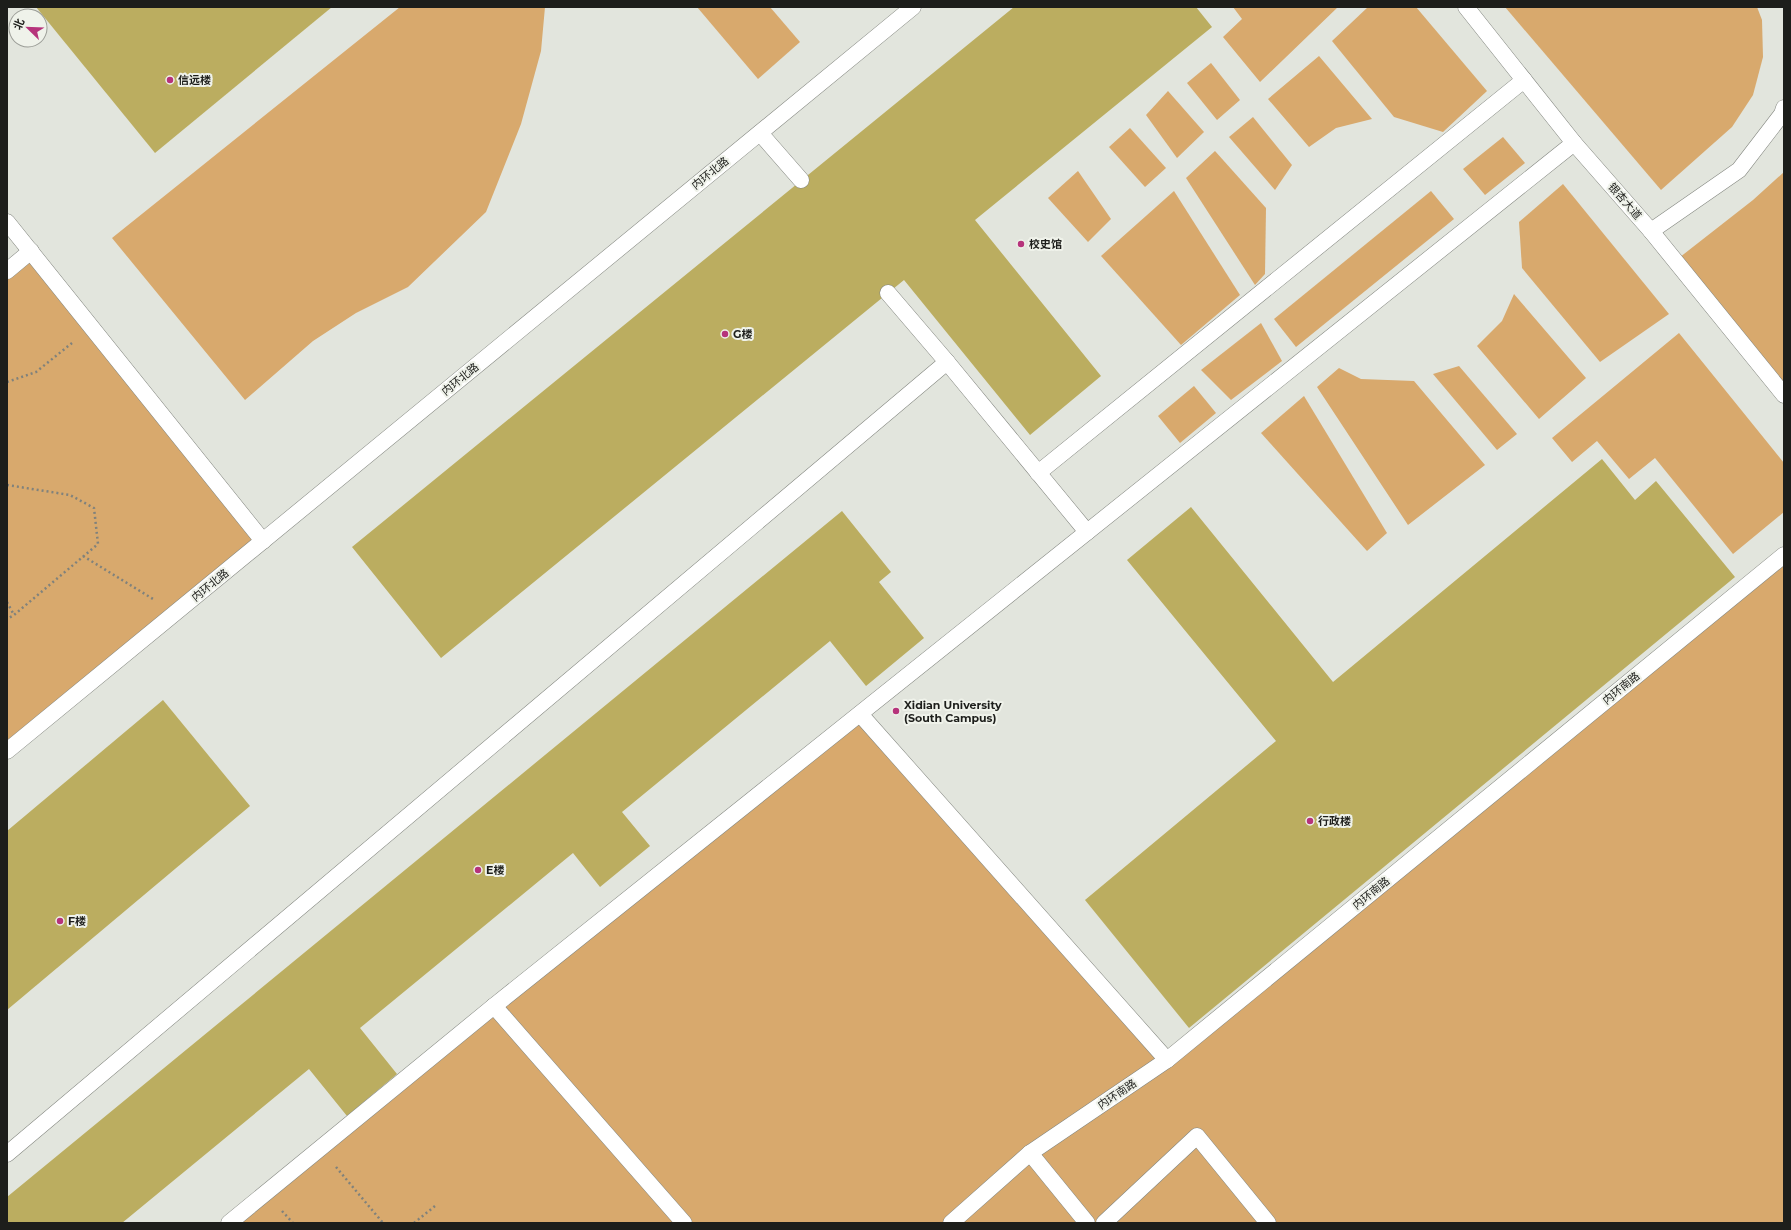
<svg xmlns="http://www.w3.org/2000/svg" width="1791" height="1230" font-family="Montserrat,'Noto Sans SC',sans-serif">
	<style>
		.green { fill: #d8a96d }
		.building { fill: #bbad60 }
		.lines { fill: none; stroke-linecap: round; stroke-linejoin: round }
		.service-casing { stroke: #848780; stroke-width: 17 }
		.path { stroke: #80827c; stroke-width: 2.5; stroke-dasharray: 2 3; stroke-linecap: butt }
		.service { stroke: #fff; stroke-width: 16 }
		.poi-dot { fill: #b6337b; stroke: #eff2ea; stroke-width: 1.5 }
		.labels { text-anchor: middle; dominant-baseline: central; stroke-width: 4; stroke-linejoin: round; paint-order: stroke }
		.poi-label { font-size: 11px; font-weight: bold; fill: #1d1e1b; stroke: #eff2ea; text-anchor: start }
		.street-label { font-size: 11px; fill: #1d1e1b; stroke: #eff2ea }
	</style>
	<rect width="100%" height="100%" fill="#e2e5dd"/>
	<!-- green -->
	<g class="green">
		<polygon points="400,7 545,7 541,51 521,124 486,212 408,287 356,313 313,341 245,400 112,238"/>
		<polygon points="697,7 770,7 800,42 758,79"/>
		<polygon points="1233,7 1338,7 1260,82 1223,37 1242,19"/>
		<polygon points="1368,7 1416,7 1487,91 1443,132 1394,117 1332,41"/>
		<polygon points="1505,7 1757,7 1762,20 1763,57 1753,95 1732,127 1661,190"/>
		<polygon points="1319,56 1372,119 1336,128 1309,147 1268,99"/>
		<polygon points="1211,63 1240,100 1217,120 1187,83"/>
		<polygon points="1168,91 1204,132 1177,158 1146,115"/>
		<polygon points="1253,117 1292,165 1275,190 1229,137"/>
		<polygon points="1130,128 1166,168 1145,187 1109,147"/>
		<polygon points="1503,137 1525,163 1485,195 1463,169"/>
		<polygon points="1215,151 1266,208 1265,274 1255,285 1186,178"/>
		<polygon points="1078,171 1111,219 1088,242 1048,198"/>
		<polygon points="1784,172 1784,395 1675,261 1753,200"/>
		<polygon points="1563,184 1669,314 1600,362 1522,268 1519,222"/>
		<polygon points="1174,191 1240,295 1181,345 1101,256"/>
		<polygon points="1431,191 1454,219 1296,347 1274,319"/>
		<polygon points="31,251 263,541 7,751 7,271"/>
		<polygon points="1514,294 1586,378 1539,419 1477,346 1502,321"/>
		<polygon points="1261,323 1282,361 1231,400 1201,370"/>
		<polygon points="1679,333 1784,463 1784,512 1733,554 1655,458 1629,479 1597,441 1572,462 1552,438"/>
		<polygon points="1459,366 1517,434 1497,450 1433,374"/>
		<polygon points="1339,368 1361,379 1414,381 1485,465 1408,525 1317,387"/>
		<polygon points="1194,386 1216,413 1180,443 1158,416"/>
		<polygon points="1304,396 1387,533 1367,551 1261,433"/>
		<polygon points="1784,554 1784,1223 229,1223 860,714 1163,1056"/>
	</g>
	<!-- building -->
	<g class="building">
		<polygon points="36,7 332,7 155,153"/>
		<polygon points="1014,7 1196,7 1212,27 975,220 1101,376 1030,435 904,280 441,658 352,547"/>
		<polygon points="1602,459 1635,500 1656,481 1735,577 1189,1028 1085,900 1276,741 1127,560 1191,507 1333,682"/>
		<polygon points="842,511 891,572 879,582 924,638 866,686 830,641 622,812 650,846 600,887 573,853 360,1028 397,1074 347,1116 309,1069 122,1223 7,1223 7,1197"/>
		<polygon points="163,700 250,806 7,1010 7,831"/>
	</g>
	<g class="lines">
		<!-- service casing -->
		<g class="service-casing">
			<g id="service">
				<polyline points="1466,7 1574,143 1651,231 1784,395"/>
				<polyline points="760,133 801,180"/>
				<polyline points="7,222 263,541"/>
				<polyline points="1651,231 1739,170 1782,114 1784,108"/>
				<polyline points="7,271 31,251"/>
				<polyline points="888,293 947,362 1087,532"/>
				<polyline points="1038,473 1524,80"/>
				<polyline points="860,714 1167,1060"/>
				<polyline points="7,751 913,7"/>
				<polyline points="494,1006 684,1223"/>
				<polyline points="1030,1153 1087,1223"/>
				<polyline points="7,1154 947,362"/>
				<polyline points="229,1223 494,1006 1574,143"/>
				<polyline points="951,1223 1030,1153 1167,1060 1784,555"/>
				<polyline points="1104,1223 1197,1136 1268,1223"/>
			</g>
		</g>
		<!-- path -->
		<g class="path">
			<polyline points="7,382 36,372 72,343"/>
			<polyline points="7,485 70,495 94,508 98,544 14,615 7,619"/>
			<polyline points="83,556 153,599"/>
			<polyline points="7,602 14,615"/>
			<polyline points="336,1167 383,1223"/>
			<polyline points="282,1211 293,1223"/>
			<polyline points="414,1223 435,1206"/>
		</g>
		<!-- service -->
		<use href="#service" class="service"/>
	</g>
	<!-- markers -->
	<g class="poi-dot">
		<circle cx="170" cy="80" r="4"/>
		<circle cx="1021" cy="244" r="4"/>
		<circle cx="725" cy="334" r="4"/>
		<circle cx="896" cy="711" r="4"/>
		<circle cx="1310" cy="821" r="4"/>
		<circle cx="478" cy="870" r="4"/>
		<circle cx="60" cy="921" r="4"/>
	</g>
	<g class="labels">
		<!-- poi labels -->
		<g class="poi-label">
			<text x="178" y="80">信远楼</text>
			<text x="1029" y="244">校史馆</text>
			<text x="733" y="334">G楼</text>
			<text x="904" y="705">Xidian University<tspan x="904" dy="13">(South Campus)</tspan></text>
			<text x="1318" y="821">行政楼</text>
			<text x="486" y="870">E楼</text>
			<text x="68" y="921">F楼</text>
		</g>
		<!-- street labels -->
		<g class="street-label">
			<text transform="translate(710 173) rotate(-39)">内环北路</text>
			<text transform="translate(1625 201) rotate(49)">银杏大道</text>
			<text transform="translate(460 379) rotate(-39)">内环北路</text>
			<text transform="translate(210 585) rotate(-39)">内环北路</text>
			<text transform="translate(1621 688) rotate(-39)">内环南路</text>
			<text transform="translate(1371 893) rotate(-39)">内环南路</text>
			<text transform="translate(1117 1094) rotate(-34)">内环南路</text>
		</g>
	</g>
	<!-- border -->
	<rect width="1791" height="1230" fill="none" stroke="#1d1e1b" stroke-width="16"/>
	<!-- north arrow -->
	<g transform="translate(28 28) rotate(293)"><circle r="19" fill="#eff2ea" stroke="#9b9d97"/>
	<path d="M0-3L7 15L0 10L-7 15Z" fill="#b6337b"/>
	<text y="-6" font-size="11" font-weight="bold" text-anchor="middle" fill="#1d1e1b">北</text>
	</g>
</svg>
